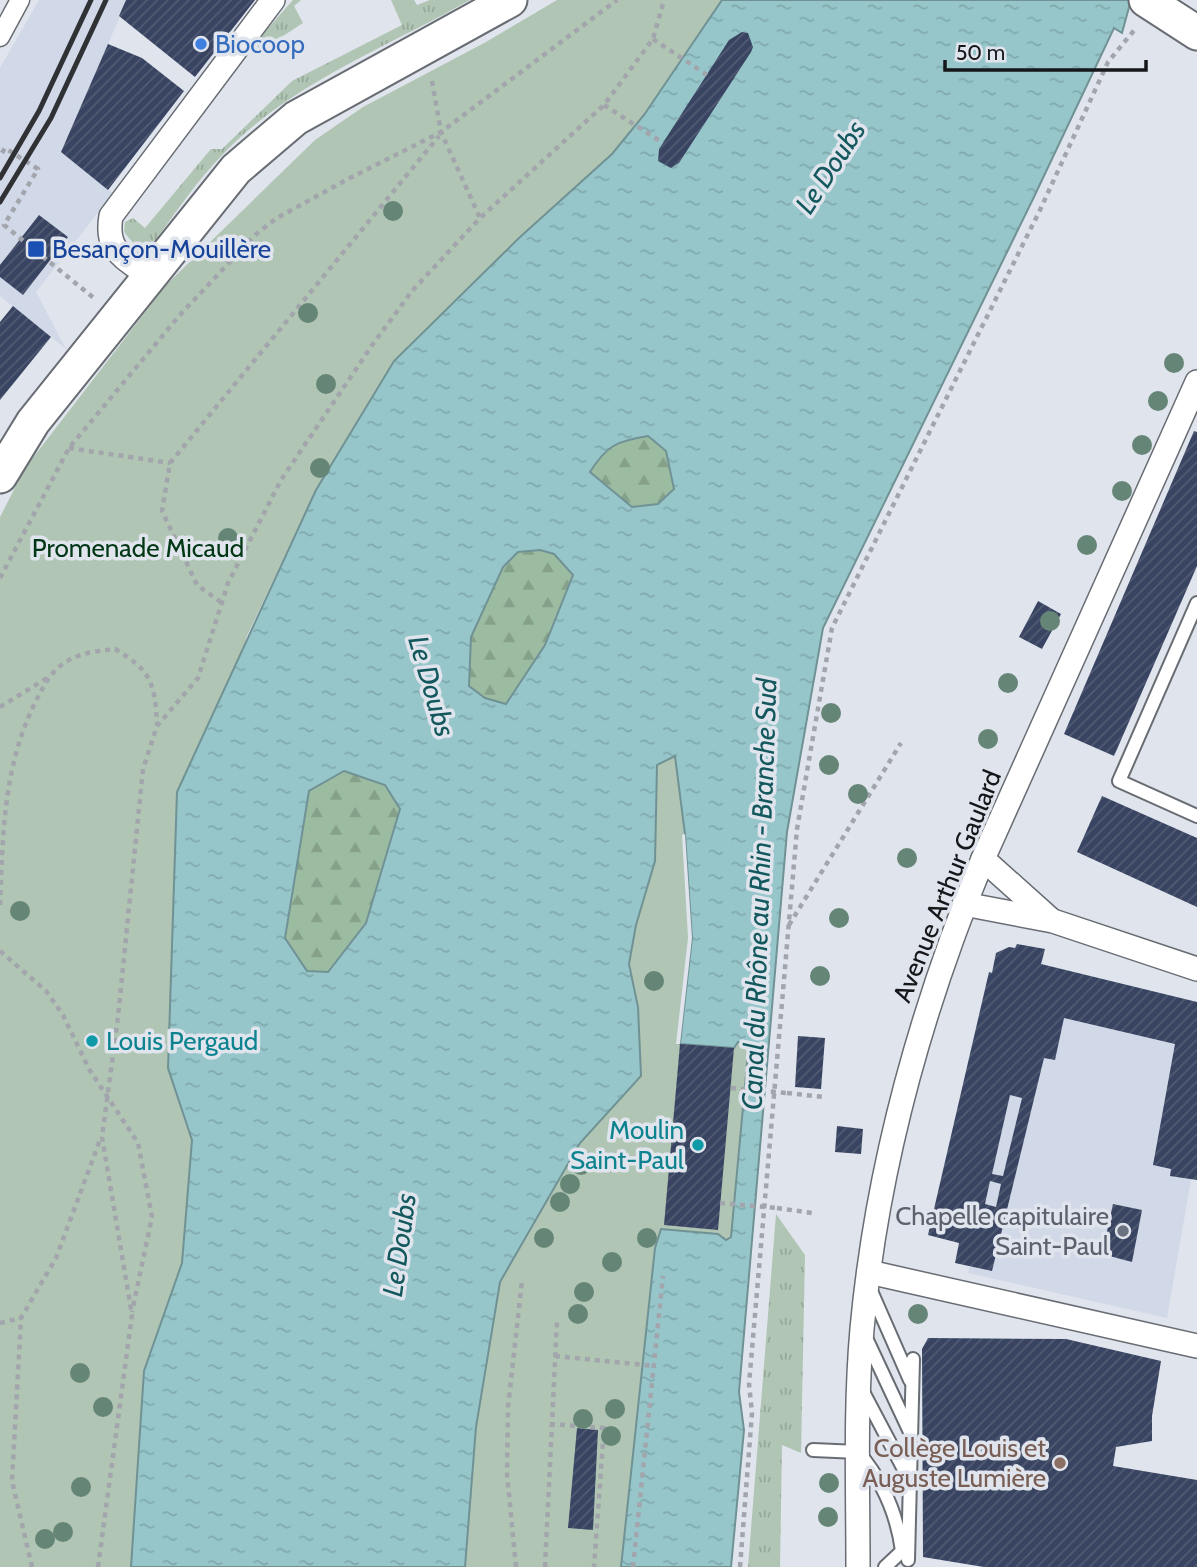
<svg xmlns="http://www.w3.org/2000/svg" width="1197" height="1567" font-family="Cabin,sans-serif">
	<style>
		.built { fill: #d1d8e7 }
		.grass { fill: url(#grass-tufts) }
		.forest { fill: url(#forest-firs) }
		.park { fill: #b0c5b3 }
		.water { fill: url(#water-ripples); stroke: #709295; stroke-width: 2; fill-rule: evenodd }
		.pier { fill: #e0e4ed }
		.building { fill: url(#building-hatch); fill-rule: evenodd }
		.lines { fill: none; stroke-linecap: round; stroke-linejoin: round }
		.service-casing { stroke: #686c73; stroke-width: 16 }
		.pedestrian-casing { stroke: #686c73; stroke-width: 21 }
		.minor-casing { stroke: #686c73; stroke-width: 26 }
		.secondary-casing { stroke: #686c73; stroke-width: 37 }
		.path { stroke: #a2a5ac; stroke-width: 4.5; stroke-dasharray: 5 5; stroke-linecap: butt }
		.service { stroke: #fff; stroke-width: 12 }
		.pedestrian { stroke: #fff; stroke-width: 18 }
		.minor { stroke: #fff; stroke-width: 23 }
		.secondary { stroke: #fff; stroke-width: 33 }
		.rail { stroke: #303135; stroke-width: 5 }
		.path-bridge { stroke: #a2a5ac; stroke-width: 4.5; stroke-dasharray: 5 5; stroke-linecap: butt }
		.tree { fill: #658576 }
		.shop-dot { fill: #3f7fe0; stroke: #e0e4ed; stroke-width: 2.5 }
		.transit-dot { fill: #1a4fb4; stroke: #e0e4ed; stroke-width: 2.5 }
		.culture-dot { fill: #0f9aa8; stroke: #e0e4ed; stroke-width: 2.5 }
		.worship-dot { fill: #6b7280; stroke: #e0e4ed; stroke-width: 2.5 }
		.education-dot { fill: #8d6e63; stroke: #e0e4ed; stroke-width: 2.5 }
		.labels { text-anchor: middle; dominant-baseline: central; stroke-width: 7; stroke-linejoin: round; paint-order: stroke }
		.shop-label { font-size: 26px; fill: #366cbe; stroke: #e0e4ed; text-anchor: start }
		.transit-label { font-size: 26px; fill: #164399; stroke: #e0e4ed; text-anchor: start }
		.park-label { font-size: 26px; fill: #013714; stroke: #e0e4ed }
		.street-label { font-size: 26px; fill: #16171a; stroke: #e0e4ed }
		.culture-label { font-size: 26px; fill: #0d838f; stroke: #e0e4ed; text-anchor: start }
		.worship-label { font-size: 26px; fill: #5b616d; stroke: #e0e4ed; text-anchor: end }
		.education-label { font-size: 26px; fill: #785e54; stroke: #e0e4ed; text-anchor: end }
		.water-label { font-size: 28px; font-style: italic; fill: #13585d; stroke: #e0e4ed }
	</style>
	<defs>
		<pattern id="grass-tufts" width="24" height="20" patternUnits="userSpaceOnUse" patternTransform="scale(1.75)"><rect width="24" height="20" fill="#b0c5b3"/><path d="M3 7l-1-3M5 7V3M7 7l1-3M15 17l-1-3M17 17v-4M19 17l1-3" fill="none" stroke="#97a899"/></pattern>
		<pattern id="forest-firs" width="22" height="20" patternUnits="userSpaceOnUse" patternTransform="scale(1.75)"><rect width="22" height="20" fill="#9cbca1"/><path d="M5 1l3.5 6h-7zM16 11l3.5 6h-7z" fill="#86a18a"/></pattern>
		<pattern id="water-ripples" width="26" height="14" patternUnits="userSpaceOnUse" patternTransform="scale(1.75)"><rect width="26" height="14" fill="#96c6ca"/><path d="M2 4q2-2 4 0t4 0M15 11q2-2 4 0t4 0" fill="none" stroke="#81a9ad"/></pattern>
		<pattern id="building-hatch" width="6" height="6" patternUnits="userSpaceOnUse" patternTransform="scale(1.75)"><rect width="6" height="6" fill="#384461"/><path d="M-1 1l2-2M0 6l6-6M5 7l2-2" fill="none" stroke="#525b73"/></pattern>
	</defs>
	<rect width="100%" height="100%" fill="#e0e4ed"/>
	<!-- built -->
	<g class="built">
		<polygon points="39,0 127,0 61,152 113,193 36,292 66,349 0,296 0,68"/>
		<polygon points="1017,944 1045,949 1042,965 1197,1002 1197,1145 1167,1318 968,1273 975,1246 928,1235 989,972 992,972 996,953 1009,947 1015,948"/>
	</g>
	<!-- grass -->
	<g class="grass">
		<polygon points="293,0 301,0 294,6 303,23 260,51 257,45 261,36"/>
		<path d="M391 0H414L417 5 430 0H470C387 47 294 82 226 151 195 182 170 221 144 256L124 232 125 222 133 218 145 228 211 149H222L292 81 402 25Z"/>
		<polygon points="776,1214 805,1255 801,1453 782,1445 780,1567 748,1567"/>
	</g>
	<!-- forest -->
	<g class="forest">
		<path d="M648 436 666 451 674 489 658 504 631 507 590 473C607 445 617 442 648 436Z"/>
		<polygon points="540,550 554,554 573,575 545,645 506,704 485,698 469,686 471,637 503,567 518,552"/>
		<polygon points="343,771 385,785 400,809 366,923 327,972 307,971 285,938 309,791"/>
	</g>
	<!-- park -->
	<g class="park">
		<polygon points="557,0 722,0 644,115 612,154 519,238 394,361 316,490 246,638 168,1068 192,1140 182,1263 144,1371 131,1567 0,1567 0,517 25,468 166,285 315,140 363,107 486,42"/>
		<polygon points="675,755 685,834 735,1046 738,1042 744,1042 748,1047 731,1237 727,1240 718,1234 661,1230 655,1248 621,1567 465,1567 476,1427 500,1282 580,1143 641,1076 638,1007 629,964 636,925 655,861 657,765"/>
	</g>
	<!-- water -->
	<path class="water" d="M722 0H1131L1122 33 1114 28 1033 199 823 628 787 832 739 1392 744 1430 731 1567H621L655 1248 661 1229 718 1234 726 1240 731 1237 747 1064 748 1047 744 1042H738L734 1048 680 1044 692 938 685 834 675 756 657 765 655 861 636 925 629 964 638 1007 641 1076 580 1143 500 1282 476 1427 465 1567H131L144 1371 182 1263 192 1140 168 1068 177 792 316 490 394 361 519 238 612 154 644 115ZM648 436 666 451 674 489 658 504 632 507 590 472C607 445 617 441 648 436ZM540 550 554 554 573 575 545 645 506 704 485 698 469 686 471 637 503 567 518 552ZM344 771 385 785 400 809 366 923 328 972 307 971 285 938 309 791Z"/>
	<!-- pier -->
	<polygon class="pier" points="685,834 692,938 680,1044 676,1044 688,938 682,835"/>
	<!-- building -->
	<g class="building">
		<polygon points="126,0 255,0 195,77 119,16"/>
		<polygon points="742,32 748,33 753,47 751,52 679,163 671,168 658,161 659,149 729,40"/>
		<polygon points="108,44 142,58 184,91 108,190 61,152"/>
		<polygon points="39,215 68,237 23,295 0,277 0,265"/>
		<polygon points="13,306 51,337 0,400 0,322"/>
		<polygon points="1194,431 1197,432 1197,566 1114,756 1064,734"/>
		<polygon points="1038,601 1061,614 1042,649 1019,637"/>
		<polygon points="1102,796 1197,838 1197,907 1077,852"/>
		<path d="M1017 944 1045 949 1041 964 1197 1002V1180L1170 1176 1171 1169 1153 1165 1175 1044 1064 1018 1055 1060 1044 1058 992 1271 955 1263 959 1243 928 1235 989 972 992 973 996 953 1009 947 1015 948ZM1010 1095 1022 1098 1003 1176 992 1174ZM990 1181 1001 1184 996 1207 985 1204Z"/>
		<polygon points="798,1036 825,1038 821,1089 795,1087"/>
		<polygon points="680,1044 734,1048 718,1230 664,1225"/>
		<polygon points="837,1126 863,1129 861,1154 835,1152"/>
		<polygon points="1113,1204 1142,1210 1132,1262 1102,1254"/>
		<polygon points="928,1338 1066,1339 1161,1361 1152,1416 1152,1441 1116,1447 1113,1466 1197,1480 1197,1567 984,1567 923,1557 922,1349"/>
		<polygon points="577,1428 598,1430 593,1530 568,1528"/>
	</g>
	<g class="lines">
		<!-- service casing -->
		<g class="service-casing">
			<g id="service">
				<polyline points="1197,603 1119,781 1197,816"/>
				<polyline points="871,1291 910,1380"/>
				<polyline points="866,1338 910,1432"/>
				<polyline points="862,1390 909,1479"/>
				<path d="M813 1450 858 1452C882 1480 897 1514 902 1551L885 1567"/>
				<polyline points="908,1560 913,1359"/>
			</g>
		</g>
		<!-- pedestrian casing -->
		<g class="pedestrian-casing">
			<polyline id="pedestrian" points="0,37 20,0"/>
		</g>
		<!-- minor casing -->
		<g class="minor-casing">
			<g id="minor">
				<path d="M148 276C123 256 105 251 111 216L273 0"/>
				<polyline points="983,859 1050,919"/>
				<polyline points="964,904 1053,921 1197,969"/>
				<polyline points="869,1272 1197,1346"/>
				<path d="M858 1567C858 1488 855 1408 862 1329 877 1167 921 1009 983 859L1197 382"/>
			</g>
		</g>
		<!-- secondary casing -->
		<g class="secondary-casing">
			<g id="secondary">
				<polyline points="1146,0 1197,33"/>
				<polyline points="0,476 33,422 236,169 296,118 510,0"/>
			</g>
		</g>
		<!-- path -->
		<g class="path">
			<polyline points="653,39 707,75"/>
			<polyline points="432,81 441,132 480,218"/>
			<polyline points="604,105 663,143"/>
			<polyline points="2,153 5,148 38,169 4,225 95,299"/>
			<polyline points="69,448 170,463"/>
			<polyline points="0,578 69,448 179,316 255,235 277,218 348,179 441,132 617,0"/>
			<polyline points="221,602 197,585 162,511 170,463 439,136"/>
			<polyline points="0,707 47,678"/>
			<path d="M0 905C3 834 3 766 36 701 44 685 52 669 69 660 83 652 100 651 115 649 152 671 155 684 157 725"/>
			<polyline points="789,925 901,743"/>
			<polyline points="0,951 46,991 63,1015 89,1069 138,1143 152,1217 132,1312"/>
			<polyline points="787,1093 824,1097"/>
			<polyline points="777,1208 812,1213"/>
			<polyline points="0,1323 21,1318"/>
			<polyline points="555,1356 654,1366"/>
			<polyline points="550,1424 604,1428 594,1567"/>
			<polyline points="32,1567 12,1481 21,1318 56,1258 100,1140"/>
			<polyline points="98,1567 132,1315 102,1137 118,1017 143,769 157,726 198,678 228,583 281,480 373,344 412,291 480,218 604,105 653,39 664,0"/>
			<polyline points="516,1567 507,1474 508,1407 522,1281"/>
			<polyline points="545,1567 557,1321"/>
			<polyline points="633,1567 663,1276"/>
			<polyline points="740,1567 752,1413 749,1384 797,829 832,628 1040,210 1108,62 1136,28"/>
		</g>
		<!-- service -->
		<use href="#service" class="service"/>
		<!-- pedestrian -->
		<use href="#pedestrian" class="pedestrian"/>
		<!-- minor -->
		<use href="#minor" class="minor"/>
		<!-- secondary -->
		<use href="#secondary" class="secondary"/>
		<!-- rail -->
		<g class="rail">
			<polyline points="0,178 39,111 91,0"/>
			<polyline points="0,202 51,118 106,0"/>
		</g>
		<!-- path-bridge -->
		<g class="path-bridge">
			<polyline points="731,1088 787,1093"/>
			<polyline points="720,1203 777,1208"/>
		</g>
	</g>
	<!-- trees -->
	<g class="tree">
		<circle cx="393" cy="211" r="10"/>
		<circle cx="308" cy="313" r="10"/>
		<circle cx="1174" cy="363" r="10"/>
		<circle cx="326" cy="384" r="10"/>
		<circle cx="1158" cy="401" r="10"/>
		<circle cx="1142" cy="445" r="10"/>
		<circle cx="320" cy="468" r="10"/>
		<circle cx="1122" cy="491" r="10"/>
		<circle cx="228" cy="538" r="10"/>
		<circle cx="1087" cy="545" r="10"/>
		<circle cx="1050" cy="621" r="10"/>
		<circle cx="1008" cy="683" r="10"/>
		<circle cx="831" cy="713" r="10"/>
		<circle cx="988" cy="739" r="10"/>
		<circle cx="829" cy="765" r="10"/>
		<circle cx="858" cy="794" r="10"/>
		<circle cx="907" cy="858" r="10"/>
		<circle cx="20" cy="911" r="10"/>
		<circle cx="839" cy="918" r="10"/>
		<circle cx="820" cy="976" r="10"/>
		<circle cx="654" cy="981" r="10"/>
		<circle cx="581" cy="1165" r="10"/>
		<circle cx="570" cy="1184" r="10"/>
		<circle cx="560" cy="1202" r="10"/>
		<circle cx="544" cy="1238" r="10"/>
		<circle cx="647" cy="1238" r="10"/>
		<circle cx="612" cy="1262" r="10"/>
		<circle cx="584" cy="1292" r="10"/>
		<circle cx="578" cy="1314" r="10"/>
		<circle cx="918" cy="1314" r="10"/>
		<circle cx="80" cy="1373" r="10"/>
		<circle cx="103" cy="1407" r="10"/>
		<circle cx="615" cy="1409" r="10"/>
		<circle cx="583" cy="1419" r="10"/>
		<circle cx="611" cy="1436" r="10"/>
		<circle cx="829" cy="1483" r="10"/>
		<circle cx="81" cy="1487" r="10"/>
		<circle cx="828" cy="1517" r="10"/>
		<circle cx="63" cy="1532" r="10"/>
		<circle cx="45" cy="1539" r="10"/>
	</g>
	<!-- markers -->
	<circle class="shop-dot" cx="201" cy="44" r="7"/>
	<rect class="transit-dot" x="27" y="240" width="18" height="18" rx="3.5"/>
	<g class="culture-dot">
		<circle cx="92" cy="1041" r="7"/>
		<circle cx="698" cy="1145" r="7"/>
	</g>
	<circle class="worship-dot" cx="1123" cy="1231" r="7"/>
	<circle class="education-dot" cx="1060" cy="1463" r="7"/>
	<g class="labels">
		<!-- shop labels -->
		<g class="shop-label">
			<text x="215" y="44">Biocoop</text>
		</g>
		<!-- transit labels -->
		<g class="transit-label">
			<text x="52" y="249">Besançon-Mouillère</text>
		</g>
		<!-- park labels -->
		<g class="park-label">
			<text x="138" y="548">Promenade Micaud</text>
		</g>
		<!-- street labels -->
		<g class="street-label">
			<text transform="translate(947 886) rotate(-68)">Avenue Arthur Gaulard</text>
		</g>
		<!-- culture labels -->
		<g class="culture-label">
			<text x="106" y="1041">Louis Pergaud</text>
			<text x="684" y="1130" text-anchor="end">Moulin<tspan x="684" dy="30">Saint-Paul</tspan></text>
		</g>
		<!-- worship labels -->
		<g class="worship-label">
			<text x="1109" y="1216">Chapelle capitulaire<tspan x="1109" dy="30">Saint-Paul</tspan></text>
		</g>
		<!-- education labels -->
		<g class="education-label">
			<text x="1046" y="1448">Collège Louis et<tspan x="1046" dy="30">Auguste Lumière</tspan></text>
		</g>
		<!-- water labels -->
		<g class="water-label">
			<text transform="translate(830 167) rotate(-57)">Le Doubs</text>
			<text transform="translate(432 686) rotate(74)">Le Doubs</text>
			<text transform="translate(759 894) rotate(-88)">Canal du Rhône au Rhin - Branche Sud</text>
			<text transform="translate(399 1245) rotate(-82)">Le Doubs</text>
		</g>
	</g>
	<!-- scale -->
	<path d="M945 60v10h201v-10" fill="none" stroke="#16171a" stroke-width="3.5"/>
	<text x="956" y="60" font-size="21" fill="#16171a" stroke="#e0e4ed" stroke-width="5" paint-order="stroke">50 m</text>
</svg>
